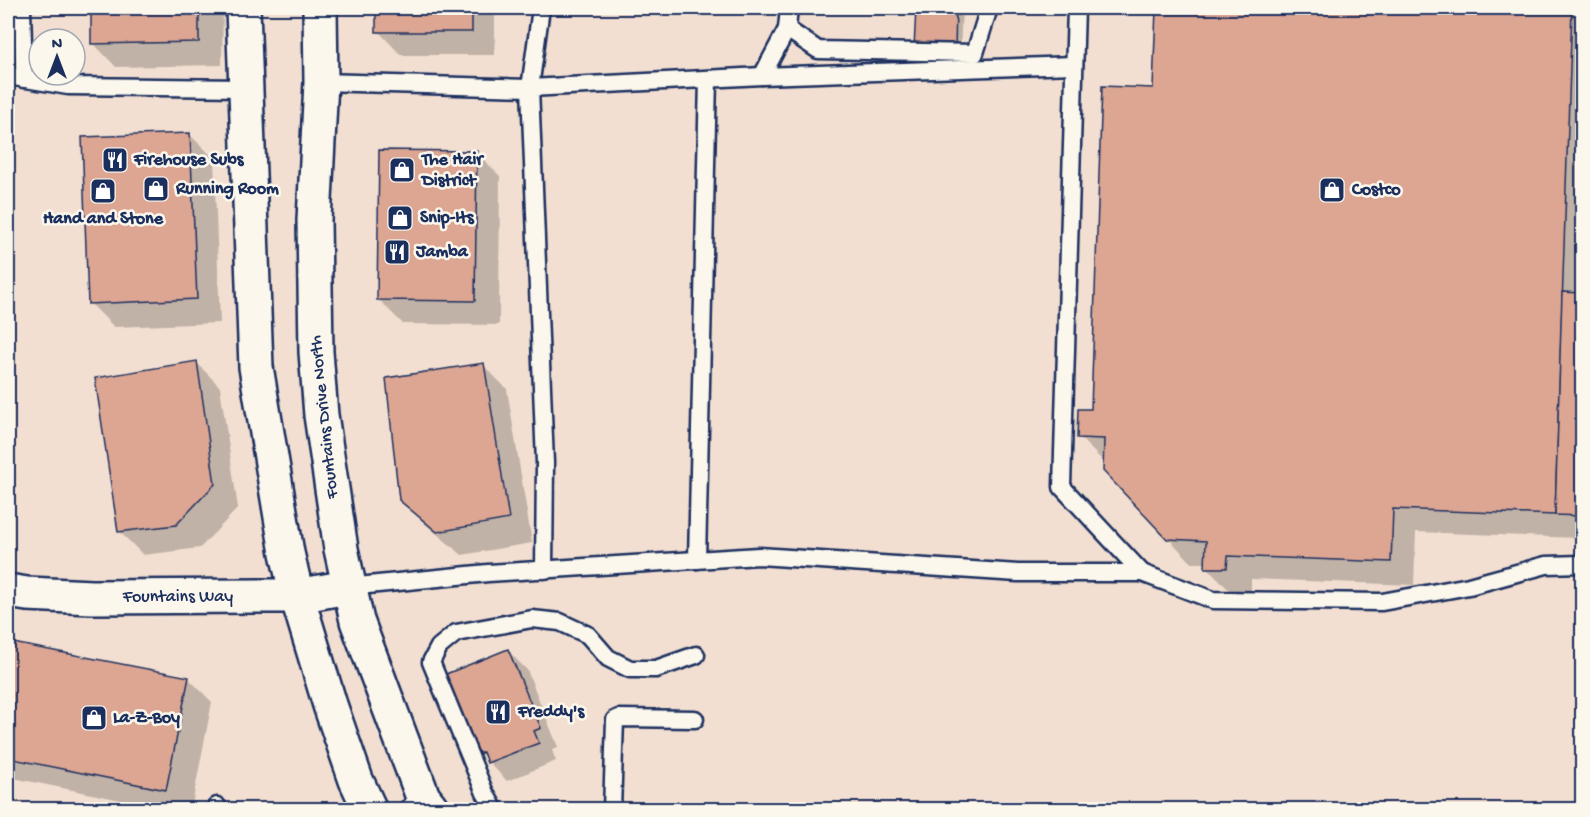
<svg xmlns="http://www.w3.org/2000/svg" width="1590" height="817" font-family="'Gochi Hand',sans-serif">
	<style>
		.built { fill: #f2dfd1; fill-rule: evenodd }
		.shadow { fill: #0003 }
		.building { fill: #dca693; stroke: #1b2f5e; stroke-width: 1.5 }
		.lines { fill: none; stroke-linecap: round; stroke-linejoin: round }
		.service-casing { stroke: #1b2f5e; stroke-width: 21 }
		.minor-casing { stroke: #1b2f5e; stroke-width: 38 }
		.tertiary-casing { stroke: #1b2f5e; stroke-width: 38 }
		.service { stroke: #fbf7ec; stroke-width: 16 }
		.minor { stroke: #fbf7ec; stroke-width: 33 }
		.tertiary { stroke: #fbf7ec; stroke-width: 33 }
		.labels { text-anchor: middle; dominant-baseline: central; stroke-width: 5; stroke-linejoin: round; paint-order: stroke }
		.poi-label { font-size: 18px; font-weight: bold; fill: #1b2f5e; stroke: #fbf7ec; text-anchor: start }
		.street-label { font-size: 18px; fill: #1b2f5e; stroke: #fbf7ec }
	</style>
	<rect width="100%" height="100%" fill="#fbf7ec"/>
	<filter id="ink" filterUnits="userSpaceOnUse"><feTurbulence type="fractalNoise" baseFrequency=".0167" numOctaves="2"/><feDisplacementMap in="SourceGraphic" scale="12" xChannelSelector="R" yChannelSelector="G"/><feConvolveMatrix kernelMatrix="1 2 1 2 8 2 1 2 1" color-interpolation-filters="sRGB"/></filter>
	<g filter="url(#ink)">
		<!-- built -->
		<path class="built" d="M8 8H1582V809H8ZM39 39H75V75H39Z"/>
		<!-- shadow -->
		<g class="shadow">
			<polygon points="93,8 223,8 222,65 116,67 93,43"/>
			<polygon points="377,8 495,8 495,55 401,55 378,31"/>
			<polygon points="917,8 962,8 960,55 916,48"/>
			<polygon points="1157,8 1582,8 1582,533 1578,533 1578,538 1416,532 1414,585 1251,579 1251,591 1230,591 1206,567 1206,563 1192,563 1168,538 1105,461 1103,461 1079,437 1092,411 1155,89"/>
			<polygon points="190,135 214,158 220,323 114,327 90,303"/>
			<polygon points="477,153 500,176 499,325 403,324 379,300"/>
			<polygon points="197,363 220,387 238,508 200,548 143,555 119,531"/>
			<polygon points="483,365 507,389 532,543 462,555 425,524 400,499"/>
			<polygon points="8,644 188,678 212,702 191,810 170,810 8,777"/>
			<polygon points="508,651 527,670 558,747 552,750 556,761 507,781 480,753"/>
		</g>
		<!-- building -->
		<g class="building">
			<polygon points="91,8 199,8 199,42 91,44"/>
			<rect x="376" y="8" width="96" height="24"/>
			<polygon points="916,8 956,8 955,50 914,48"/>
			<polygon points="1156,8 1572,8 1555,515 1393,509 1391,562 1228,556 1227,568 1205,568 1206,541 1167,539 1103,471 1104,439 1077,438 1078,409 1091,409 1102,86 1153,88"/>
			<polygon points="190,133 197,299 88,304 82,137"/>
			<polygon points="379,150 477,151 475,301 377,300"/>
			<polygon points="1562,292 1582,293 1582,516 1555,515"/>
			<polygon points="197,361 215,484 176,525 118,532 95,378"/>
			<polygon points="484,363 509,519 437,532 399,500 386,378"/>
			<polygon points="8,642 189,677 166,790 8,758"/>
			<polygon points="508,649 541,728 534,731 539,743 487,763 483,752 479,754 446,674"/>
		</g>
		<g class="lines">
			<!-- service casing -->
			<g class="service-casing">
				<g id="service">
					<polyline points="22,8 24,79"/>
					<polyline points="1076,8 1062,487 1142,573"/>
					<polyline points="787,29 818,50 975,53 989,8"/>
					<polyline points="8,76 68,86 245,88"/>
					<polyline points="762,76 787,29 789,8"/>
					<polyline points="321,82 530,88 541,8"/>
					<polyline points="697,560 708,79"/>
					<polyline points="544,570 545,463 530,88 762,76 1074,65"/>
					<polyline points="348,587 488,573 759,556 1018,573 1142,573 1213,600 1382,602 1469,586 1546,565 1582,564"/>
					<polyline points="216,810 217,806"/>
					<polyline points="406,810 423,797"/>
					<polyline points="495,810 485,793 431,662 439,647 456,633 532,619 560,622 588,635 608,658 630,669 656,669 696,655"/>
					<polyline points="612,810 615,720 619,718 695,719"/>
				</g>
			</g>
			<!-- minor casing -->
			<g class="minor-casing">
				<polyline id="minor" points="8,591 27,594 92,597 261,596 297,596 348,587"/>
			</g>
			<!-- tertiary casing -->
			<g class="tertiary-casing">
				<g id="tertiary">
					<polyline points="243,8 256,367 287,553 297,596 330,705 356,780 370,810"/>
					<polyline points="320,8 321,82 314,220 316,352 321,415 341,549 357,621 423,797 433,810"/>
				</g>
			</g>
			<!-- service -->
			<use href="#service" class="service"/>
			<!-- minor -->
			<use href="#minor" class="minor"/>
			<!-- tertiary -->
			<use href="#tertiary" class="tertiary"/>
		</g>
	</g>
	<!-- icons -->
	<defs>
		<g id="restaurant-square" transform="scale(1.35)"><rect x="-9" y="-9" width="18" height="18" rx="4" fill="#1b2f5e" stroke="#fbf7ec"/><path d="M-5-6h1v4h1v-4h1v4h1v-4h1v5L-1.5 .5V6h-2V.5L-5-1ZM5-6V6H3V1.5H1.5Q1.5-4 5-6Z" fill="#fff"/></g>
		<g id="shop-square" transform="scale(1.35)"><rect x="-9" y="-9" width="18" height="18" rx="4" fill="#1b2f5e" stroke="#fbf7ec"/><path d="M-5-2.5h2.3a2.7 3.5 0 0 1 5.4 0H5L5.5 6h-11ZM-1.5-2.5h3a1.5 2.3 0 0 0-3 0Z" fill="#fff"/></g>
	</defs>
	<g fill-rule="evenodd">
		<use href="#restaurant-square" x="115" y="160"/>
		<use href="#shop-square" x="402" y="170"/>
		<use href="#shop-square" x="156" y="189"/>
		<use href="#shop-square" x="1332" y="190"/>
		<use href="#shop-square" x="103" y="191"/>
		<use href="#shop-square" x="400" y="218"/>
		<use href="#restaurant-square" x="397" y="252"/>
		<use href="#restaurant-square" x="498" y="712"/>
		<use href="#shop-square" x="94" y="718"/>
	</g>
	<g class="labels">
		<!-- poi labels -->
		<g class="poi-label">
			<text x="134" y="160">Firehouse Subs</text>
			<text x="422" y="160">The Hair<tspan x="422" dy="21">District</tspan></text>
			<text x="176" y="189">Running Room</text>
			<text x="1352" y="190">Costco</text>
			<text x="420" y="218">Snip-Its</text>
			<text x="103" y="219" text-anchor="middle">Hand and Stone</text>
			<text x="416" y="252">Jamba</text>
			<text x="518" y="712">Freddy's</text>
			<text x="113" y="718">La-Z-Boy</text>
		</g>
		<!-- street labels -->
		<g class="street-label">
			<text transform="translate(325 417) rotate(-96)">Fountains Drive North</text>
			<text x="178" y="597">Fountains Way</text>
		</g>
	</g>
	<!-- margin -->
	<rect width="1590" height="817" fill="none" stroke="#fbf7ec" stroke-width="30"/>
	<rect x="15" y="15" width="1560" height="787" fill="none" stroke="#1b2f5e" stroke-width="2" filter="url(#ink)"/>
	<!-- north arrow -->
	<g transform="translate(57 57)"><circle r="28" fill="#fbf7ec" stroke="#a1a7b3" stroke-width="1.5"/>
	<path d="M0-4.5L10 22L0 15L-10 22Z" fill="#1b2f5e"/>
	<text y="-9" font-size="16" font-weight="bold" text-anchor="middle" fill="#1b2f5e">N</text>
	</g>
</svg>
